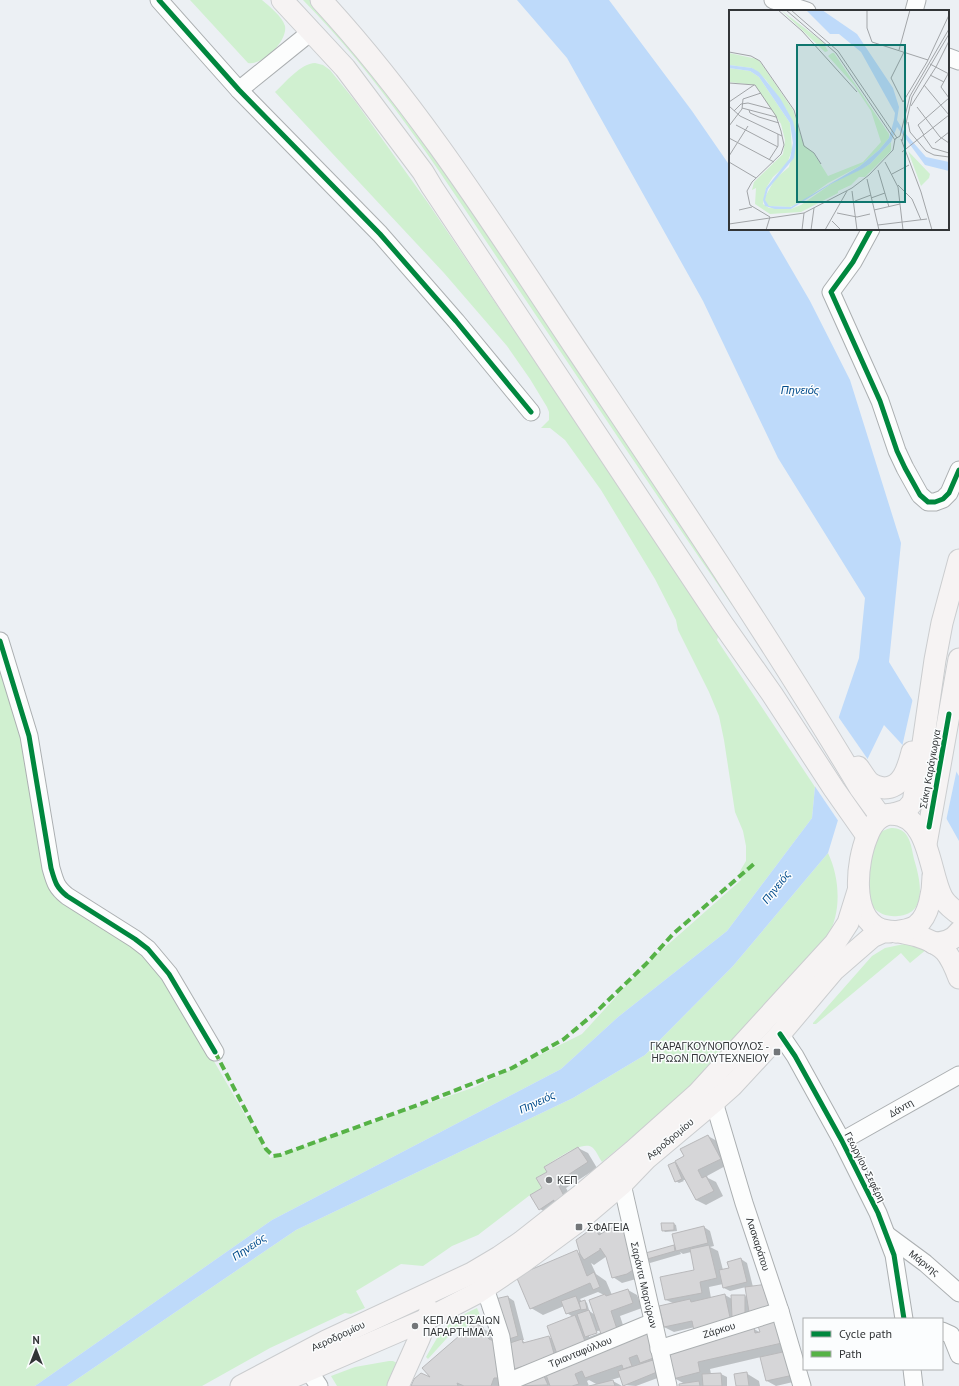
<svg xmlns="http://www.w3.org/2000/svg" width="959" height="1386" font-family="'PT Sans',sans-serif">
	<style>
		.green { fill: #d0f0d0 }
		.water { fill: #bedafa }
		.pier { fill: #ecf0f4 }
		.shadow { fill: #0003; fill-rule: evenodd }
		.building { fill: #d6d6d8; stroke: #b9b9bb }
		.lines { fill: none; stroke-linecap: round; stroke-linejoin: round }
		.minor-casing { stroke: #abafb1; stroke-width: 19 }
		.major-casing { stroke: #cbcdcf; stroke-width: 23 }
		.minor { stroke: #fcfdfd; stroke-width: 17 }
		.major { stroke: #f6f3f3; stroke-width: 21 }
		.quiet { stroke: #56b246; stroke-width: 4; stroke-dasharray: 8 4; stroke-linecap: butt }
		.cycleway-casing { stroke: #fbfdfe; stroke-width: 8 }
		.cycleway { stroke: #00873e; stroke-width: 5 }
		.poi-dot { fill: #737679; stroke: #fbfdfe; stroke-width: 1.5 }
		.labels { text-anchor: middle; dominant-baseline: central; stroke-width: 3; stroke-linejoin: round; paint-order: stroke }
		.street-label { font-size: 10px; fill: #323537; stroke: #fbfdfe }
		.poi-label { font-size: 10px; fill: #323537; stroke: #fbfdfe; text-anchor: start }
		.water-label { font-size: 11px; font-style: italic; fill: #004b8b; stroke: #fbfdfe }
		.inset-road { fill: none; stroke: #a2a5a8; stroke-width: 1 }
		.view { fill: #0f766e; fill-opacity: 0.15; stroke: #0f766e; stroke-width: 2 }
		.inset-edge { fill: none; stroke: #323537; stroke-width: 2 }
	</style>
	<rect width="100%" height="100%" fill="#ecf0f4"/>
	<!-- green -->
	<g class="green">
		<path d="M190 0H262C270 7 282 16 285 26 288 41 262 66 248 63Z"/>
		<path d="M303 0H312L411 118 735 599 732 605C653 491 576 374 498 259 438 169 379 77 303 0Z"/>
		<path d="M315 63 323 65 330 70 355 101 428 203 719 634 717 640 815 787 812 818 727 931 618 1017 561 1069 272 1220 35 1386H0V664L29 736 57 886 138 943 204 1044 270 1158 475 1087 582 1034 646 964 741 880 740 871 746 861V846L743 831 735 812 724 740 719 716 709 692 678 630 676 620 655 579 601 490 565 440 550 428H541L549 420V412L547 407 530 379 507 346 444 273 275 92C285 83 301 63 315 63Z"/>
		<path d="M891 828C896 828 901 829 905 833 911 840 912 850 914 859 920 879 929 914 898 916 888 917 879 914 873 907 864 898 871 845 878 835 881 831 886 829 891 828Z"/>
		<path d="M828 853C840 878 842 913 827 937L696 1082 659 1115 602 1162C599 1158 597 1152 593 1148 583 1139 554 1161 544 1167L547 1172 536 1178 542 1188 530 1195 478 1235 452 1246 423 1266 401 1264 356 1291 365 1308 351 1314 345 1313 270 1348 202 1386H67L296 1230 573 1098 645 1055 733 966Z"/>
		<polygon points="904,944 910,944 927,949 910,963 901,953 816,1024 813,1024 813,1023 872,956 885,948"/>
		<path d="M477 1308 481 1318 447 1338 428 1359 426 1357C431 1349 435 1340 441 1333 449 1321 464 1314 477 1308Z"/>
		<polygon points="389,1361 393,1361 397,1363 388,1386 337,1386 331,1376 355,1367"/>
	</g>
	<!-- water -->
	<polygon class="water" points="517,0 609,0 692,111 730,166 730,229 768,229 810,301 850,380 901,543 889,662 959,776 959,841 909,752 884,725 838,820 828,853 733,966 645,1055 573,1098 296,1230 67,1386 35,1386 272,1220 561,1069 618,1017 727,931 812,818 815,787 859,658 865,598 778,458 703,301 567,58"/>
	<!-- pier -->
	<g class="pier">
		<polygon points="913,698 957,769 946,821 907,753 902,747"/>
		<polygon points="837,715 869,761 839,822 814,785"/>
	</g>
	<!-- shadow -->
	<g class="shadow">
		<polygon points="708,1136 717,1141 729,1164 707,1176 708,1178 716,1182 723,1196 706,1205 696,1200 686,1180 683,1180 684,1181 679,1183 676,1181 675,1164 678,1165 685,1157"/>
		<polygon points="578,1148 588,1153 597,1168 566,1188 573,1201 549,1214 540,1209 543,1188"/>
		<polygon points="674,1224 676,1225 677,1231 665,1232 663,1230"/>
		<path d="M624 1225 633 1231 645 1273 636 1279 622 1283 613 1277 607 1256 594 1265 591 1263 596 1274 606 1281 612 1295 628 1290 637 1295 642 1308 620 1316 626 1334 611 1339 602 1334V1336L591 1340 595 1349 567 1359 562 1356 564 1363 646 1332 658 1340 668 1364 660 1367 663 1376 636 1386 624 1385 621 1377 611 1380 622 1386H593L598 1385 589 1380 587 1381 589 1386H516L543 1375 548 1378 545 1370 555 1366V1364L524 1373 515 1368 511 1355 512 1384 507 1385 506 1386H412L415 1380 421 1374 433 1379 423 1368 475 1325 496 1335V1341L499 1345 510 1351 508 1344 513 1343 506 1339 497 1300 508 1297 514 1301 524 1340H521L526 1343 549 1337 553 1339 548 1326 573 1317 567 1313 564 1306 543 1315 531 1308 518 1276 576 1252 581 1254 577 1240 594 1228 603 1234 609 1230ZM598 1292 604 1295 590 1300 595 1315 588 1310H589L587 1303 585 1301 582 1302 580 1299ZM601 1330 602 1332 589 1337V1334Z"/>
		<path d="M704 1227 710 1231 714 1246 710 1247 718 1251 723 1270 730 1268 741 1259 747 1263 753 1287 751 1320 695 1327 674 1332 664 1327 673 1303 666 1300 695 1270 691 1252 683 1254 680 1252 681 1254 650 1263 645 1259 674 1246 676 1247ZM723 1284 724 1288 730 1291 746 1287 748 1298 745 1296 732 1299 725 1295 711 1298 709 1287Z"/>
		<polygon points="777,1322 806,1379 776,1386 774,1386 776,1386 767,1381 761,1357 710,1369 711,1374 721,1374 727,1377 727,1386 680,1386 685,1384 674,1378 668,1351 754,1329 761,1333"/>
		<polygon points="746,1373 759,1381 760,1386 737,1386"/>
	</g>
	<!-- building -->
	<g class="building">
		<polygon points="708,1135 721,1159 698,1170 702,1178 706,1176 714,1191 696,1200 675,1161 684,1156 680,1149"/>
		<polygon points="578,1147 588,1162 557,1182 564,1196 554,1202 554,1200 539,1210 530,1195 542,1188 536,1178 547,1172 544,1167"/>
		<polygon points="675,1162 682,1179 675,1182 668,1165"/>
		<polygon points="661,1223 674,1223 674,1230 662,1231"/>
		<polygon points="624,1224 636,1268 627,1274 612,1278 606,1257 600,1248 600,1250 584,1260 580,1254 576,1240 594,1227 599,1235 609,1229"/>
		<polygon points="704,1226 708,1243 676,1251 672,1234"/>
		<polygon points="674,1245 675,1251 644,1260 642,1254"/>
		<polygon points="709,1245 717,1278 700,1282 702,1293 665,1300 660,1277 694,1270 690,1249"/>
		<polygon points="577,1250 587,1276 594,1272 600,1287 593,1290 590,1283 530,1309 516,1276"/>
		<polygon points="741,1258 747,1282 723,1288 719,1270 729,1268 727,1262"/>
		<polygon points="768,1284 772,1308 749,1312 745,1287"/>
		<polygon points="628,1289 633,1303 611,1311 617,1329 601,1334 589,1300 605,1294 606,1296"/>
		<polygon points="725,1294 731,1322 694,1331 692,1321 664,1327 659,1306 690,1299 691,1302"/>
		<polygon points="731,1295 745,1295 745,1317 732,1317"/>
		<polygon points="508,1296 518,1336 506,1340 495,1299"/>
		<polygon points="576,1296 581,1309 566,1314 561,1301"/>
		<polygon points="585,1300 587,1309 581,1310 579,1302"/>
		<polygon points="589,1310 597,1333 585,1337 577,1314"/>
		<polygon points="575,1315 586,1344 557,1354 547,1326"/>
		<polygon points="777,1321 782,1343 698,1362 700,1372 673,1379 667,1350 754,1328 755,1333 760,1332 758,1326"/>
		<polygon points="474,1323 483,1327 484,1333 489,1339 498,1343 500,1378 494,1378 491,1386 464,1386 457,1383 458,1386 411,1386 414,1379 421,1373 430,1377 422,1368"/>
		<polygon points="646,1331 656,1357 640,1363 637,1355 629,1358 632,1366 623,1369 622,1365 585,1378 582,1371 575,1374 579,1384 572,1386 550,1386 544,1369"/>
		<polygon points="549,1336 555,1357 514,1369 507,1344 522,1339 523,1343"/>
		<polygon points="792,1350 798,1374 766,1381 760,1357"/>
		<polygon points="653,1360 657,1372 623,1386 618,1371"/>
		<polygon points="747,1372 749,1386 736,1386 734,1374"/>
		<polygon points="721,1373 722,1386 703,1386 702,1374"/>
		<polygon points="543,1374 548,1385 513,1386"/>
		<polygon points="613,1380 615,1386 589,1386"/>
		<polygon points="699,1381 700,1386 679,1386 679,1384"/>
	</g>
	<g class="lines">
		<!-- minor casing -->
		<g class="minor-casing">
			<g id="minor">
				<polyline points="159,0 239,90 380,234 456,321 531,412"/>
				<polyline points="773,0 807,11"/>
				<polyline points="914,11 917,0"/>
				<polyline points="948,57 959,61"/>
				<polyline points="239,90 312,31"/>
				<polyline points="871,229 853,262 831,292 880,401 897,451 905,468 920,495 928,502 935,502 943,499 949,493 959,470"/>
				<path d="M0 641 29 736 51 868C55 882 56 887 67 896L135 939 148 949 169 974 215 1052"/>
				<polyline points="780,1034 795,1056 842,1141 878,1213 894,1255 904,1319"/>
				<polyline points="714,1102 744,1203 780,1311 802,1386"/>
				<polyline points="842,1141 959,1075"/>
				<polyline points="622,1184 668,1386"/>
				<polyline points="887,1235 925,1263 959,1293"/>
				<polyline points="485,1288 501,1337 508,1386"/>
				<polyline points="942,1331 951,1335 959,1355"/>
				<polyline points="659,1349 780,1311"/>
				<polyline points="912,1369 914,1386"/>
				<polyline points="308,1370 319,1386"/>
				<polyline points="508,1382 653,1322"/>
			</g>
		</g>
		<!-- major casing -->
		<g class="major-casing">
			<g id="major">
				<polyline points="282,0 345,68 423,172 432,187 722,623 772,694 834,789 867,836"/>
				<path d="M321 0C419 106 496 229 576 349 673 494 770 638 860 788L881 817"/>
				<path d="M858 767C862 772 865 778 869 782 873 786 878 787 884 788 903 788 908 767 912 752"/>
				<polyline points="894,814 906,810 913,802 921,757 935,660 942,623 959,560"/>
				<polyline points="926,844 959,659"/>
				<path d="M959 914C953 909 946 905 942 897 929 873 930 815 892 814 879 814 871 826 867 837 857 861 850 916 880 929 888 932 895 931 904 933 917 935 935 941 945 951 951 958 956 970 959 978"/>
				<path d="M896 932C903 930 911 930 917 925 929 916 933 891 933 876"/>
				<path d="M933 943C943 943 953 941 959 932"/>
				<polyline points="241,1386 326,1341 472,1273 499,1257 521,1242 582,1194 633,1151 698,1093 835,943 848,923 858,891"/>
				<polyline points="272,1386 427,1319 477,1293 523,1262 576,1223 622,1184 646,1159 714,1102 732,1086 780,1034 834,970 872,937 883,932 889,932"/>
				<polyline points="398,1386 419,1339 430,1311"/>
			</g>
		</g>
		<!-- minor -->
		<use href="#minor" class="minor"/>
		<!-- major -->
		<use href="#major" class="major"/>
		<!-- quiet -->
		<polyline class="quiet" points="215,1052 266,1149 273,1156 280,1155 423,1103 512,1068 564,1039 595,1013 646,964 673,934 755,863"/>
		<!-- cycleway casing -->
		<g class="cycleway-casing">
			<g id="cycleway">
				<polyline points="159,0 239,90 380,234 456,321 531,412"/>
				<polyline points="871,229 853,262 831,292 880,401 897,451 905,468 920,495 928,502 935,502 943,499 949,493 959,470"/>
				<path d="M0 641 29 736 51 868C55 882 56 887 67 896L135 939 148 949 169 974 215 1052"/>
				<polyline points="929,827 949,714"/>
				<polyline points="780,1034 795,1056 842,1141 878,1213 894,1255 904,1319"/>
			</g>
		</g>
		<!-- cycleway -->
		<use href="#cycleway" class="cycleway"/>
	</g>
	<!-- markers -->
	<g class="poi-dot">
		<rect x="773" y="1048" width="8" height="8" rx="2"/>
		<circle cx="549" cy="1180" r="4"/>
		<rect x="575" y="1223" width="8" height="8" rx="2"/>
		<circle cx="415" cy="1326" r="4"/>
	</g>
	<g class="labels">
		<!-- street labels -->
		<g class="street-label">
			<text transform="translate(930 769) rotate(-80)">Σάκη Καράγιωργα</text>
			<text transform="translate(901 1108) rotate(-30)">Δάντη</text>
			<text transform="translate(670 1139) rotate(-40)">Αεροδρομίου</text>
			<text transform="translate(865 1167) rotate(63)">Γεωργίου Σεφέρη</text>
			<text transform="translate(758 1244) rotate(72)">Λασκαράτου</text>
			<text transform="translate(924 1263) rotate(38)">Μάρνης</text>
			<text transform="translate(644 1285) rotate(77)">Σαράντα Μαρτύρων</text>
			<text transform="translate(719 1330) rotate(-17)">Ζάρκου</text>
			<text transform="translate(338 1336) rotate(-25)">Αεροδρομίου</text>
			<text transform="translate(580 1352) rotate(-22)">Τριανταφύλλου</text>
		</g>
		<!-- poi labels -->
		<g class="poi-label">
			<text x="769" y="1046" text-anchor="end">ΓΚΑΡΑΓΚΟΥΝΟΠΟΥΛΟΣ -<tspan x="769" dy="12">ΗΡΩΩΝ ΠΟΛΥΤΕΧΝΕΙΟΥ</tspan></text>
			<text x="557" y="1180">ΚΕΠ</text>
			<text x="587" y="1227">ΣΦΑΓΕΙΑ</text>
			<text x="423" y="1320">ΚΕΠ ΛΑΡΙΣΑΙΩΝ<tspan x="423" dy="12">ΠΑΡΑΡΤΗΜΑ A</tspan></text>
		</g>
		<!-- water labels -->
		<g class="water-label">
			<text x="800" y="390">Πηνειός</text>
			<text transform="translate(776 887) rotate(-52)">Πηνειός</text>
			<text transform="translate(537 1102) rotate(-25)">Πηνειός</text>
			<text transform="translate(249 1247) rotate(-34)">Πηνειός</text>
		</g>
	</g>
	<!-- overview -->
	<g transform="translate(729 10)">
		<rect width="220" height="220" fill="#ecf0f4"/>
		<path d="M52 0 94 32 99 41 96 42ZM0 43 28 49 32 53 64 100 75 135 84 142 99 166 134 152 152 132 142 101 125 75 99 46 103 43H105L160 124V128L150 140 131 156 99 173 71 193 61 197 40 196 36 193V187L46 169 60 157 68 128 57 99 37 70 23 58 0 55ZM0 58 21 61 30 67 61 113 63 140 58 154 44 167 37 178 34 194 40 198 62 199 72 195 102 174 141 154 162 132V141L136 167H130L122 175 109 181V183L72 202 41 204 26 194 27 178 23 180 25 172 54 144 56 130 52 114 26 75 0 72ZM179 141 201 164 200 168 192 176Z" fill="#d0f0d0"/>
		<path d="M77 0H93L128 24 164 78 170 97 168 110 176 123 197 147 220 152V161L196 155 168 117 162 132 141 154 133 159 102 174 62 199H46L36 196 34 190 37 178 61 148 64 133 61 113 30 67 21 61 0 58V55L23 58 30 62 51 88 64 111 68 128 65 148 39 179 36 190 40 196 62 197 131 156 150 140 160 128 165 110 166 103 132 42 110 24H101Z" fill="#bedafa"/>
		<path class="inset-road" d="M49 0 73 21 128 82M57 0 107 43 166 130M62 0 109 41 168 128M138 0V18L143 32 199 50M170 40 181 0M0 42 22 46 31 51 65 100 75 136 85 143 92 154M175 42 162 68 174 92 198 52 220 5M201 54 220 64M219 64 212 77 220 88M201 65 215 72M0 73 26 75 47 106 52 121 55 135 52 144 23 172 18 181 21 195 41 207 37 220M195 75 220 105M0 92 25 75M0 96 11 106 53 126M182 96 207 57 220 31M188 97 211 127 220 133M13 98 47 107M20 100 21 103 30 107 50 113M5 101 12 94 19 93 42 99M179 112 181 122 197 141 205 145 220 147M7 115 49 137M0 116 13 99 14 89 32 83M194 125 203 138 220 143M195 125 189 115 220 88M0 128 45 152M172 129 192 182 203 220M173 131 183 87 220 24M206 133 220 122M173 142 220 105M0 146 19 116M40 150 49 136V124M0 152 27 168M156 152 169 177 174 220M149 160 160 197M163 164 180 155M138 169 150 220M169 175 183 189 192 210M123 181 128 220M142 188 156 183M126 191 142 185M10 200 23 197M145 200 171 194M108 203 128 207 141 204M103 211 112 220M0 214 75 203 123 178 140 165 164 140 166 129 171 126 181 86 220 19M149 215 198 209M73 220 75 203M82 220 85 198M96 220 118 181"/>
		<path class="view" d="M68 35H176V192H68Z"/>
		<rect width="220" height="220" class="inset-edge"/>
	</g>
	<!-- legend -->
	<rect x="803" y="1318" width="140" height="52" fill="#fbfdfe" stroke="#abadae"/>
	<rect x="811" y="1331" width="20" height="6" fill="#00873e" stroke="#abadae"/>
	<text x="839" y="1338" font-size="12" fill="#323537">Cycle path</text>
	<rect x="811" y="1351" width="20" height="6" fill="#56b246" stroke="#abadae"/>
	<text x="839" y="1358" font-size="12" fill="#323537">Path</text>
	<!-- north arrow -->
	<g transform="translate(36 1350)" stroke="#fbfdfe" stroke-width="3" paint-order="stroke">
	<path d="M0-3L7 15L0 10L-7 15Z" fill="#323537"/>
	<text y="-6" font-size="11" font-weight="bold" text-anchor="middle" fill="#323537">N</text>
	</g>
</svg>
